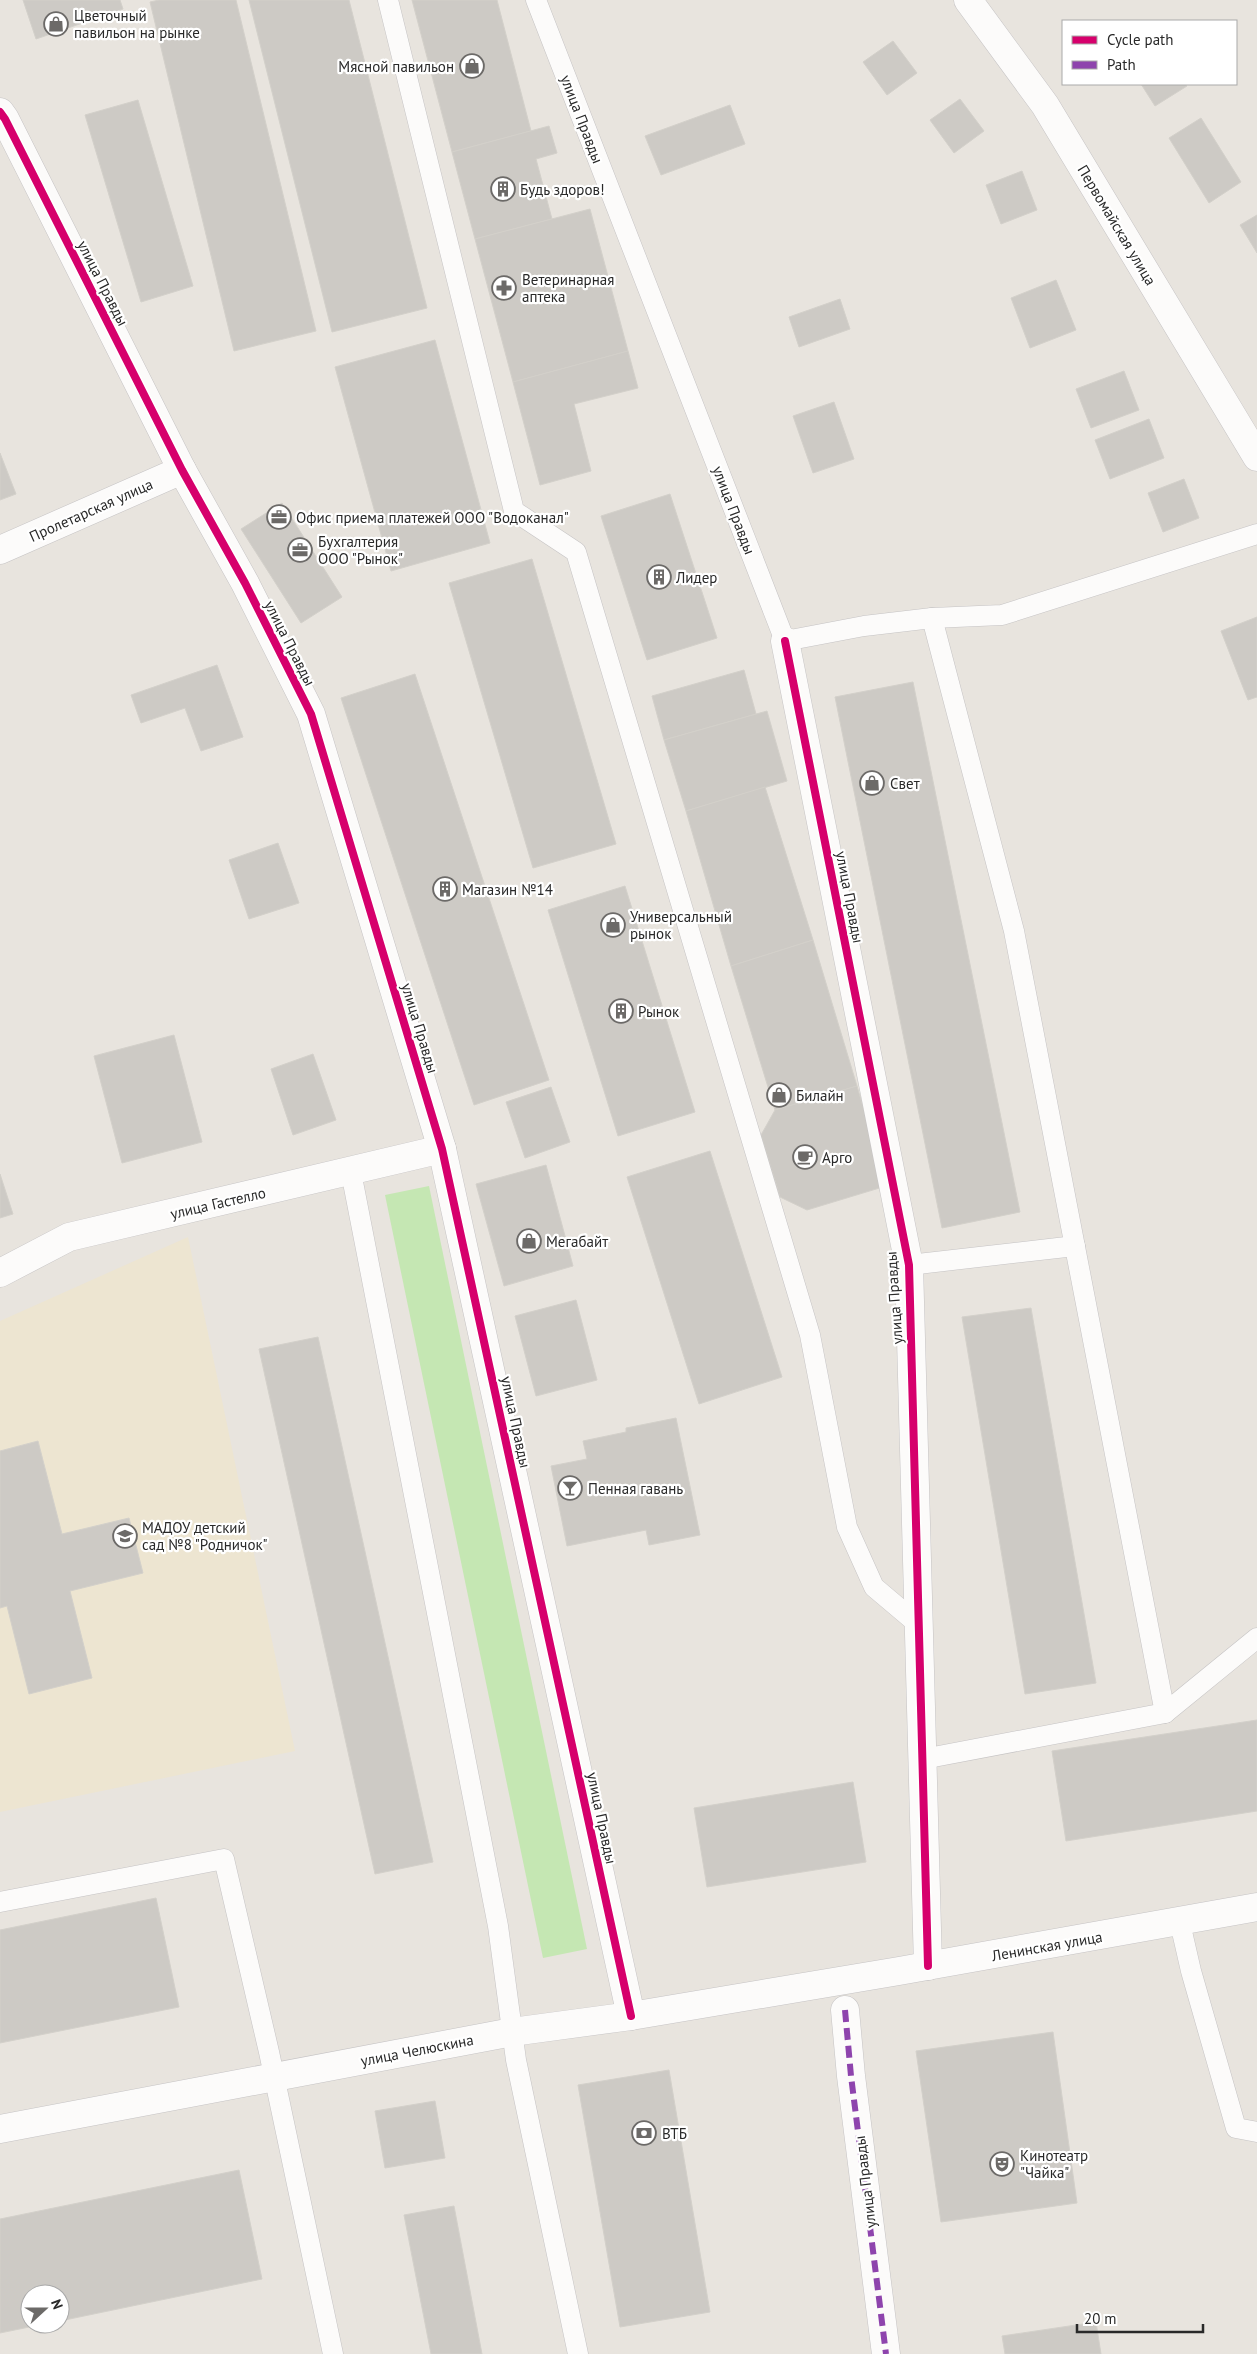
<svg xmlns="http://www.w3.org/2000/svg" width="1257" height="2354" font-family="'PT Sans',sans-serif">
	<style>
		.education { fill: #ede5d1 }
		.green { fill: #c5e7b3 }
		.building { fill: #cdcac5; stroke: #d3d0ca }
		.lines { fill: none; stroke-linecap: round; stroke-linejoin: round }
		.service-casing { stroke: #c5c3c4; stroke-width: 21 }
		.pedestrian-casing { stroke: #c5c3c4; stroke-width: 29 }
		.minor-casing { stroke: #c5c3c4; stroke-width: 29 }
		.service { stroke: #fcfbfa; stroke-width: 20 }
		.pedestrian { stroke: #fcfbfa; stroke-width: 28 }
		.minor { stroke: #fcfbfa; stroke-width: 28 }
		.quiet { stroke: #8e44ad; stroke-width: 6; stroke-dasharray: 12 6; stroke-linecap: butt }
		.cycleway-casing { stroke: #fff; stroke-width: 11 }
		.cycleway { stroke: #d6006c; stroke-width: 8 }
		.labels { text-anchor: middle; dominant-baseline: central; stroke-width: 4.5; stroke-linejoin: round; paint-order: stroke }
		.poi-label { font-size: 15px; fill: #292929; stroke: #fff; text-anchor: start }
		.street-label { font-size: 15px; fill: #292929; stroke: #fff }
	</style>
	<rect width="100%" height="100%" fill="#e8e4de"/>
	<!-- education -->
	<polygon class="education" points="188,1237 295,1751 0,1812 0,1321"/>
	<!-- green -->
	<polygon class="green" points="429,1186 587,1949 543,1958 385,1195"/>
	<!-- building -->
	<g class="building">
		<polygon points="23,0 120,0 123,9 36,39"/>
		<polygon points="159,0 236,0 316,331 234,351 150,2"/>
		<polygon points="249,0 349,0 427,308 332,332"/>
		<polygon points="412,0 497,0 531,131 452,152"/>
		<polygon points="893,41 917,73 887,95 863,62"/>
		<polygon points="1141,84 1185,84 1187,86 1155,106"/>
		<polygon points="960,99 984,131 954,153 930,120"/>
		<polygon points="138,100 193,286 141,302 85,115"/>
		<polygon points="730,105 745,144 661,175 645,136"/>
		<polygon points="1201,118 1241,182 1209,203 1169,138"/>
		<polygon points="549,126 557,153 536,159 552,219 475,239 452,152"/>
		<polygon points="1022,171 1037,210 1001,224 986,185"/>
		<polygon points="590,209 628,351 513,382 475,239"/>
		<polygon points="1257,215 1257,253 1240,225"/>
		<polygon points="1056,280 1076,330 1030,348 1011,298"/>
		<polygon points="840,299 850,329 799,347 789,317"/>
		<polygon points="435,340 490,543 391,571 335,367"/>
		<polygon points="628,351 638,388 574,404 591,471 540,485 513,382"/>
		<polygon points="1124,371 1139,410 1091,428 1076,389"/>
		<polygon points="834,402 854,459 813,473 793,416"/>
		<polygon points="1149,419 1164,458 1110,479 1095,440"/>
		<polygon points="0,453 16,494 0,500"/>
		<polygon points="1184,479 1199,518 1163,532 1148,493"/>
		<polygon points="670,494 717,638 647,660 601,516"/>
		<polygon points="282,503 342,597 301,623 241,529"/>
		<polygon points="532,559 616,844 533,868 449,583"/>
		<polygon points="1257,617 1257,697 1248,700 1221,631"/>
		<polygon points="217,665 243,737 201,751 185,708 141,723 131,695"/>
		<polygon points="744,670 756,714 664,740 652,696"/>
		<polygon points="415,674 549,1080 474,1105 341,698"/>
		<polygon points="913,682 1020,1212 942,1228 835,697"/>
		<polygon points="767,711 787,781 686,811 664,740"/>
		<polygon points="765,787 813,940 731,966 686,811"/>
		<polygon points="278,843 299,903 249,919 229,860"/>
		<polygon points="625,886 695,1112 618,1136 548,910"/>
		<polygon points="813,940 857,1086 775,1110 731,966"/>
		<polygon points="174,1035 202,1142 122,1163 94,1056"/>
		<polygon points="313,1054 336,1120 293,1135 271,1069"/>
		<polygon points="857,1086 886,1186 807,1210 780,1197 761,1135 775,1110"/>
		<polygon points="551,1087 570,1142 525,1158 506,1102"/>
		<polygon points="710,1151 782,1377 699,1404 627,1177"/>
		<polygon points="546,1165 573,1266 504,1286 476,1184"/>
		<polygon points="0,1174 13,1214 0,1218"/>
		<polygon points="576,1300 597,1380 536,1396 515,1316"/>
		<polygon points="1031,1308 1096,1683 1025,1694 962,1317"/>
		<polygon points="318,1337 433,1862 375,1874 259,1349"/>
		<polygon points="676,1418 700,1535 649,1545 646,1530 567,1546 551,1466 587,1459 583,1441 626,1432 626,1428"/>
		<polygon points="38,1441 62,1534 129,1518 143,1573 70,1591 92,1678 29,1694 7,1606 0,1608 0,1451"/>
		<polygon points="1257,1720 1257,1811 1066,1841 1052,1751"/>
		<polygon points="853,1782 866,1862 707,1887 694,1808"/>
		<polygon points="156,1898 179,2007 0,2043 0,1930"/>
		<polygon points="1053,2032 1077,2203 941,2222 916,2051"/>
		<polygon points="669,2070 710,2312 620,2327 578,2085"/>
		<polygon points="435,2101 445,2158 385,2168 375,2111"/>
		<polygon points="239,2170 262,2279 60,2321 60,2294 30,2294 30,2324 44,2324 0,2333 0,2219"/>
		<polygon points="454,2206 482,2354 431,2354 404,2215"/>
		<polygon points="1096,2322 1101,2354 1005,2354 1002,2336"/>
	</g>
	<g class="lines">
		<!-- service casing -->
		<g class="service-casing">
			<g id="service">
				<polyline points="388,0 514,511 576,552 810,1335 847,1527 874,1587 919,1625"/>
				<polyline points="536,0 785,641 864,626 932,618 1002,615 1257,534"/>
				<polyline points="932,618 1014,931 1165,1713 1257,1638"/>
				<polyline points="351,1172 498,1926 516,2060 578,2354"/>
				<polyline points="909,1265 1075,1246"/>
				<polyline points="923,1759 1165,1713"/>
				<polyline points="0,1902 224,1859 269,2052 333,2354"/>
				<polyline points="1180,1923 1191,1971 1236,2128 1257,2132"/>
			</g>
		</g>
		<!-- pedestrian casing -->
		<g class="pedestrian-casing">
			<polyline id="pedestrian" points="845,2010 851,2076 886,2354"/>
		</g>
		<!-- minor casing -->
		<g class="minor-casing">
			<g id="minor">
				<polyline points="968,0 1045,105 1257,457"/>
				<polyline points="0,112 5,119 182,470 245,583 311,714 442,1149 631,2016"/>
				<polyline points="0,550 182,470"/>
				<polyline points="785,641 909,1265 928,1966"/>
				<polyline points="0,1273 69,1237 442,1149"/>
				<polyline points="0,2129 512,2032 631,2016 899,1971 1257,1907"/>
			</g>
		</g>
		<!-- service -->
		<use href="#service" class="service"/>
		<!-- pedestrian -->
		<use href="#pedestrian" class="pedestrian"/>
		<!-- minor -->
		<use href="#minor" class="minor"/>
		<!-- quiet -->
		<polyline class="quiet" points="845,2010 851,2076 886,2354"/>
		<!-- cycleway casing -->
		<g class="cycleway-casing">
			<g id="cycleway">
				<polyline points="0,112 5,119 182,470 245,583 311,714 442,1149 631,2016"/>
				<polyline points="785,641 909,1265 928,1966"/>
			</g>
		</g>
		<!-- cycleway -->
		<use href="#cycleway" class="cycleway"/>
	</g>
	<!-- icons -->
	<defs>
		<g id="shop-ring" transform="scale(1.25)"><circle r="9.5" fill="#fff" stroke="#6c6a68" stroke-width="1.5"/><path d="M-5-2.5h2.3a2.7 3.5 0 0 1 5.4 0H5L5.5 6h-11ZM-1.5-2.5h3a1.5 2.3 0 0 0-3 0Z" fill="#6c6a68"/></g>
		<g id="building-ring" transform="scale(1.25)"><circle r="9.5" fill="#fff" stroke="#6c6a68" stroke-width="1.5"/><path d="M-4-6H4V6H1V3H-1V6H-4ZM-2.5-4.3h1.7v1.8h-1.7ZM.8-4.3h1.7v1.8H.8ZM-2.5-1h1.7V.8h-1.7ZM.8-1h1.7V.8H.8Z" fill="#6c6a68"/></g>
		<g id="pharmacy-ring" transform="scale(1.25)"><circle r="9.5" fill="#fff" stroke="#6c6a68" stroke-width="1.5"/><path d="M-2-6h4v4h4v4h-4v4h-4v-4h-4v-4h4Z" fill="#6c6a68"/></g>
		<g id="office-ring" transform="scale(1.25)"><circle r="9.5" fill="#fff" stroke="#6c6a68" stroke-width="1.5"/><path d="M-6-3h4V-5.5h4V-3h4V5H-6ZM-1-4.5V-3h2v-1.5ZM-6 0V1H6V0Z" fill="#6c6a68"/></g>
		<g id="cafe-ring" transform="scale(1.25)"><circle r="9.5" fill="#fff" stroke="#6c6a68" stroke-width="1.5"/><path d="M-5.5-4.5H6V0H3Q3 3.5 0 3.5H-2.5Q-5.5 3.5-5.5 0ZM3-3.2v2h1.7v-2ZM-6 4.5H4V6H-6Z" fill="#6c6a68"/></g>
		<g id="bar-ring" transform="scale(1.25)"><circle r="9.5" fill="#fff" stroke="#6c6a68" stroke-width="1.5"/><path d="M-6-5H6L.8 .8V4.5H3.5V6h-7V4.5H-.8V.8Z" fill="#6c6a68"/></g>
		<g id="school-ring" transform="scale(1.25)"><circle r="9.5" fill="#fff" stroke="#6c6a68" stroke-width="1.5"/><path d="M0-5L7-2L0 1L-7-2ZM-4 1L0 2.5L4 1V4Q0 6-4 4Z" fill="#6c6a68"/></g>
		<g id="bank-ring" transform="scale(1.25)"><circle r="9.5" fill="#fff" stroke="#6c6a68" stroke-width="1.5"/><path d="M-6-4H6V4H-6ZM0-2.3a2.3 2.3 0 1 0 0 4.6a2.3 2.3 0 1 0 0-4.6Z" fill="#6c6a68"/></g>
		<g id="theatre-ring" transform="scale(1.25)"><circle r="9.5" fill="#fff" stroke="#6c6a68" stroke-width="1.5"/><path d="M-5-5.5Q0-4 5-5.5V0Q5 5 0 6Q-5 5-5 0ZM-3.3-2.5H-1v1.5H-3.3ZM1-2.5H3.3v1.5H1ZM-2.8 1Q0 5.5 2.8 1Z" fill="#6c6a68"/></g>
	</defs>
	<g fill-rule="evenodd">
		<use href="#shop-ring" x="56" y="24"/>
		<use href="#shop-ring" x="472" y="66"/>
		<use href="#building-ring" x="503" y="189"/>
		<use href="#pharmacy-ring" x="504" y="288"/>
		<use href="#office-ring" x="279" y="517"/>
		<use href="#office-ring" x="300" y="550"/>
		<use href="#building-ring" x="659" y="577"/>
		<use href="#shop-ring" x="872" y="783"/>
		<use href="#building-ring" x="445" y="889"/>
		<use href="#shop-ring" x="613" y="925"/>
		<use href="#building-ring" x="621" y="1011"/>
		<use href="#shop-ring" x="779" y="1095"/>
		<use href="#cafe-ring" x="805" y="1157"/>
		<use href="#shop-ring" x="529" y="1241"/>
		<use href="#bar-ring" x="570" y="1488"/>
		<use href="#school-ring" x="125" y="1536"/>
		<use href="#bank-ring" x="644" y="2133"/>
		<use href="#theatre-ring" x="1002" y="2164"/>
	</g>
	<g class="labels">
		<!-- poi labels -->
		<g class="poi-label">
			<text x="74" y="15">Цветочный<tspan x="74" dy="17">павильон на рынке</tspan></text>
			<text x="454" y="66" text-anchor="end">Мясной павильон</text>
			<text x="520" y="189">Будь здоров!</text>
			<text x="522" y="279">Ветеринарная<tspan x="522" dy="17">аптека</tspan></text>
			<text x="296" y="517">Офис приема платежей ООО "Водоканал"</text>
			<text x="318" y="541">Бухгалтерия<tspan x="318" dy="17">ООО "Рынок"</tspan></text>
			<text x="676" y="577">Лидер</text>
			<text x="890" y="783">Свет</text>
			<text x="462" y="889">Магазин №14</text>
			<text x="630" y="916">Универсальный<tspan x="630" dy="17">рынок</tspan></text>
			<text x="638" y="1011">Рынок</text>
			<text x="796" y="1095">Билайн</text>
			<text x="822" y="1157">Арго</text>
			<text x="546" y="1241">Мегабайт</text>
			<text x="588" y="1488">Пенная гавань</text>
			<text x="142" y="1527">МАДОУ детский<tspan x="142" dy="17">сад №8 "Родничок"</tspan></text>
			<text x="662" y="2133">ВТБ</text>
			<text x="1020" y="2155">Кинотеатр<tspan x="1020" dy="17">"Чайка"</tspan></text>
		</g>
		<!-- street labels -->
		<g class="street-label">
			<text transform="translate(582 119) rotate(69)">улица Правды</text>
			<text transform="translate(1117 225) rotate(59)">Первомайская улица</text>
			<text transform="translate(103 283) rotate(63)">улица Правды</text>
			<text transform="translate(91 510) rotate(-24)">Пролетарская улица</text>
			<text transform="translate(734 510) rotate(69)">улица Правды</text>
			<text transform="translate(290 643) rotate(63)">улица Правды</text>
			<text transform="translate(850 897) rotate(79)">улица Правды</text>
			<text transform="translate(420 1028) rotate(73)">улица Правды</text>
			<text transform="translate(218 1203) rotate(-13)">улица Гастелло</text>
			<text transform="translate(894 1298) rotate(-94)">улица Правды</text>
			<text transform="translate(516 1422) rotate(78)">улица Правды</text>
			<text transform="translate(602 1818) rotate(78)">улица Правды</text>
			<text transform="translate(1047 1946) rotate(-10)">Ленинская улица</text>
			<text transform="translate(417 2050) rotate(-11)">улица Челюскина</text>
			<text transform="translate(865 2182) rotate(-97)">улица Правды</text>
		</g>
	</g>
	<!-- legend -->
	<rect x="1062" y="20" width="175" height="65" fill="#ffffff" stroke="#a9a9a9"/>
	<rect x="1072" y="36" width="25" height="8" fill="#d6006c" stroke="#a9a9a9"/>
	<text x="1107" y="45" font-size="15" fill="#292929">Cycle path</text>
	<rect x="1072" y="61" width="25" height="8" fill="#8e44ad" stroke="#a9a9a9"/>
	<text x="1107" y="70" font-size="15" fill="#292929">Path</text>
	<!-- north arrow -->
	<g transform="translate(45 2309) rotate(69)"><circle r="24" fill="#ffffff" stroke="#a9a9a9"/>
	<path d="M0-4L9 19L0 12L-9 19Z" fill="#6c6a68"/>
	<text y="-8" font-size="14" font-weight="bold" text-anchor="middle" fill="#292929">N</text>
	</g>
	<!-- scale -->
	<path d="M1077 2324v8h126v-8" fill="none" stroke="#292929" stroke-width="2.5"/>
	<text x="1084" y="2324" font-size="15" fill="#292929" stroke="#ffffff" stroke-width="4" paint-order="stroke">20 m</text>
</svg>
